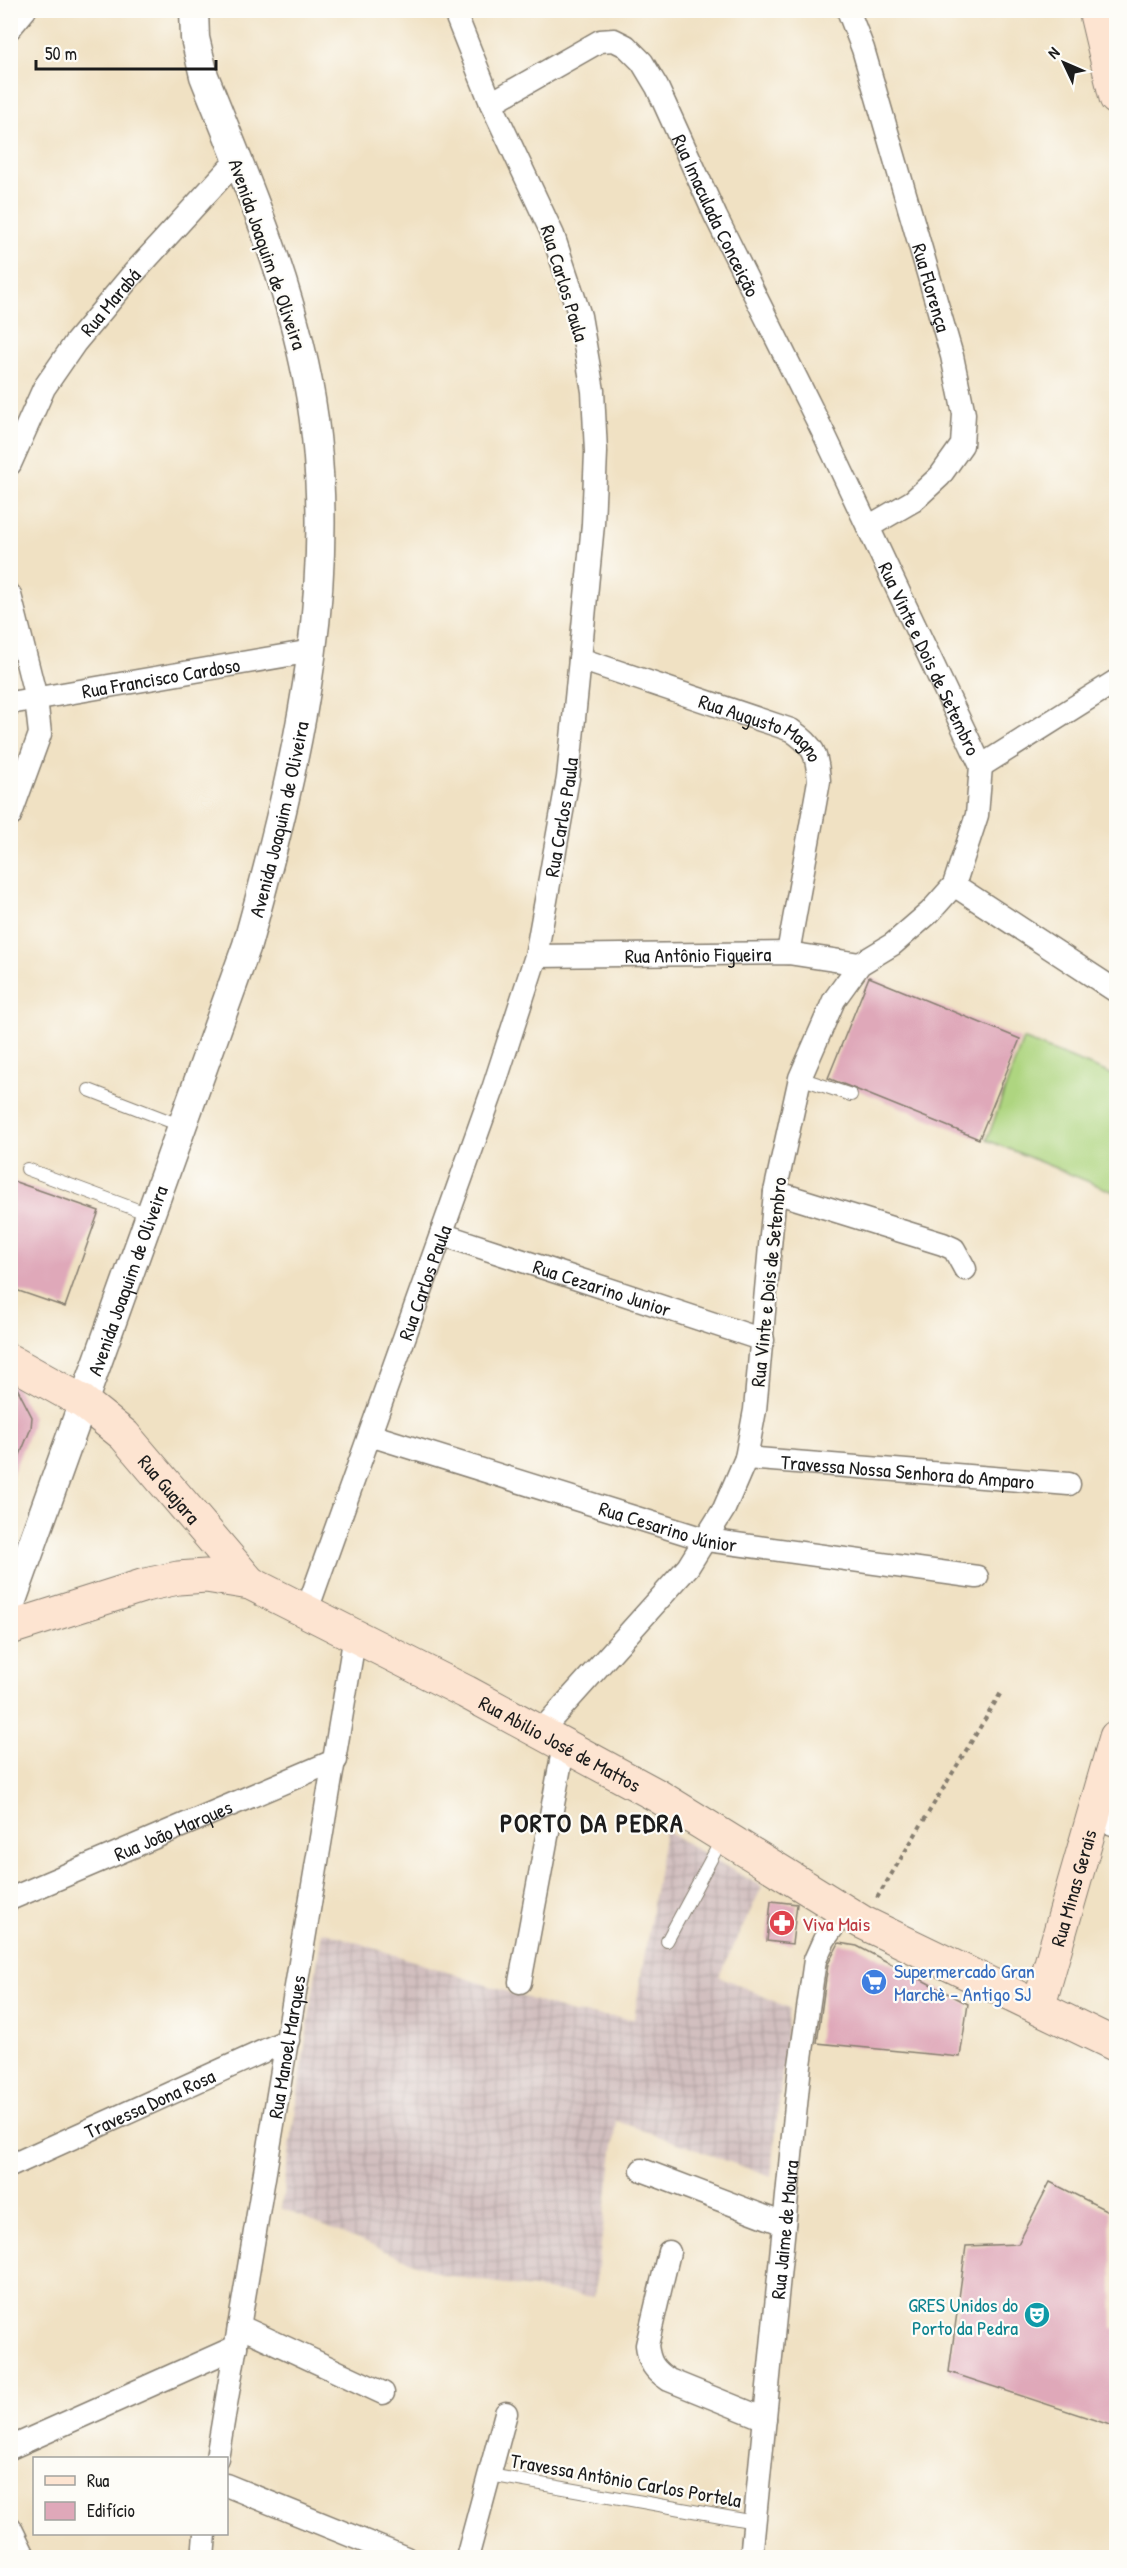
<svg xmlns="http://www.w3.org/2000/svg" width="1127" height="2568" font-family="'Patrick Hand',sans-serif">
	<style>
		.industrial { fill: url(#industrial-grid) }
		.garden { fill: #aed580; stroke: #65784e; stroke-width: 1.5 }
		.building { fill: #dfa8b9 }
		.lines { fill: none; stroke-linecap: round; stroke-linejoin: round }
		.service-casing { stroke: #867e70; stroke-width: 14 }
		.minor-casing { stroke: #867e70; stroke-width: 25 }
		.tertiary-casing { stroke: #867e70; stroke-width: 31 }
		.secondary-casing { stroke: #867e70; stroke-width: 35 }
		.path { stroke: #867e70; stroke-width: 4; stroke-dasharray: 4.5 4.5; stroke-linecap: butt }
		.service { stroke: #fff; stroke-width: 12 }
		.minor { stroke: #fff; stroke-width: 22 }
		.tertiary { stroke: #fff; stroke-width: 28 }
		.secondary { stroke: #fde4d1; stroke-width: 33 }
		.labels { text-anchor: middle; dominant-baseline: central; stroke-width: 4.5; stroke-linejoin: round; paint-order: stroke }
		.street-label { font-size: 20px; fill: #1c1c1c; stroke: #fdfcf7 }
		.health-label { font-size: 20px; fill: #be3a42; stroke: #fdfcf7; text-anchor: start }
		.shop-label { font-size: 20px; fill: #366cbe; stroke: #fdfcf7; text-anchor: start }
		.culture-label { font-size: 20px; fill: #0d838f; stroke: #fdfcf7; text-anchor: end }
		.district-label { font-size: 26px; font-weight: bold; letter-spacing: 1.5px; fill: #1c1c1c; stroke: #fdfcf7 }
	</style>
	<defs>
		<pattern id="industrial-grid" width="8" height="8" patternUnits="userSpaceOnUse" patternTransform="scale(1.5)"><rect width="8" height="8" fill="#d2bfbf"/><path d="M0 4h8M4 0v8" fill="none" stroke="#b4a4a4"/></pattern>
	</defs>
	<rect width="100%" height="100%" fill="#fdfcf7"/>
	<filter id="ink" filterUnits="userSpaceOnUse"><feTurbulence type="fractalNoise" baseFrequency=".0167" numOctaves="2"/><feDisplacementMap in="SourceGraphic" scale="12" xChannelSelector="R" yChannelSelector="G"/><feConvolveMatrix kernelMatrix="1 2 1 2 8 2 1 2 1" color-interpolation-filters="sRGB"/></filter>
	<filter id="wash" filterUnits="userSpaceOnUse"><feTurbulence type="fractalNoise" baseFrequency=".008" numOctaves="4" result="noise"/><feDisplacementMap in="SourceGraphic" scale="24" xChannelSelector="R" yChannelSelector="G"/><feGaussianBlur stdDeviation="1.35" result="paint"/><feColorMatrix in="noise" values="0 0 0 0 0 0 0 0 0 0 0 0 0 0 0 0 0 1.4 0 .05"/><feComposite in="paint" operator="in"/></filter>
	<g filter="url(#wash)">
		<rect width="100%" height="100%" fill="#f0e1c3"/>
		<!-- industrial -->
		<polygon class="industrial" points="665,1831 762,1887 719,1976 789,2008 771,2177 617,2121 594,2297 443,2275 281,2208 322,1931 572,2013 634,2019"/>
		<!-- garden -->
		<polygon class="garden" points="1023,1039 1116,1076 1116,1193 987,1140"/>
		<g id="blocks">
			<!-- building -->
			<g class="building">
				<polygon points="869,977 1020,1039 979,1139 828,1078"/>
				<polygon points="10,1180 99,1211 65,1307 10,1288"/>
				<polygon points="10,1383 16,1386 32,1417 31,1428 11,1477"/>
				<polygon points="771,1901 797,1904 792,1944 767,1941"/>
				<polygon points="839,1943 857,1946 968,2004 960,2057 817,2043 828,1964"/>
				<polygon points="1050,2182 1110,2212 1113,2328 1116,2328 1116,2427 949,2372 966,2246 1018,2244"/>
			</g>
		</g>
	</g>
	<g filter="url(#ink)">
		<use href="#blocks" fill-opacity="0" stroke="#867e70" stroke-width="1.5"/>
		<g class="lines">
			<!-- service casing -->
			<g class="service-casing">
				<g id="service">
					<polyline points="800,1078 851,1095"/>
					<polyline points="89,1090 182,1126"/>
					<polyline points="27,1169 151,1215"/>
					<polyline points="667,1941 723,1837"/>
					<polyline points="490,2475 755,2522"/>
				</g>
			</g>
			<!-- minor casing -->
			<g class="minor-casing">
				<g id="minor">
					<path id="s1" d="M848 10 863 49 952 356 964 414 962 445 940 476 913 501 868 527"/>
					<polyline points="10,28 25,10"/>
					<path id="s2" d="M491 103 600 41 614 40 626 46 642 62 657 87 716 217 825 436 981 766 977 815 954 885 930 912 893 944 860 964 834 1000 800 1078 775 1192 755 1410 746 1458 724 1509 688 1567 540 1732"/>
					<path id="s3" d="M10 464 44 388 75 343 131 276 237 160"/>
					<polyline points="10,595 36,698 40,734 10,816"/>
					<path id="s4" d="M580 659 791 730C814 746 817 753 819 781L788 953"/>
					<path id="s5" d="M10 703 312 651"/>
					<polyline points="981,766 1116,681"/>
					<polyline points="954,885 1116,991"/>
					<path id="s6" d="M536 956 788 953 860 964"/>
					<polyline points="775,1192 943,1244 954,1249 965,1269"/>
					<path id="s7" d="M441 1234 763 1340"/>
					<path id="s8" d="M370 1435 707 1540 977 1577"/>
					<path id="s9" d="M746 1458 1069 1484"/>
					<path id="s10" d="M307 1610 493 1089 536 956 568 778 580 659 593 524 596 452 593 391 580 316 553 235 491 103 454 10"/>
					<polyline points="1093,1817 1116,1825"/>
					<path id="s11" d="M10 1899 336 1760"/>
					<polyline points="520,1982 564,1745"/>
					<path id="s12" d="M10 2166 288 2040"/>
					<polyline points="642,2170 784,2224"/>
					<path d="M669 2252 647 2345C649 2363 654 2370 669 2380L765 2419"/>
					<polyline points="239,2326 383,2393"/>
					<polyline points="10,2448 236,2347"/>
					<path id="s13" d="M217 2458 355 1635"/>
					<polyline points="226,2485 406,2558"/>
					<polyline points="10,2527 25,2558"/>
					<polyline points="203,2558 205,2534"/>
					<polyline points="467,2558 506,2413"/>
					<path id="s14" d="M751 2558 800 2065 815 1960 824 1940 844 1911"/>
				</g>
			</g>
			<!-- tertiary casing -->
			<g class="tertiary-casing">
				<g id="tertiary">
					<path id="s15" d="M10 1606 247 945C299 758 347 557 304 363 283 264 241 169 204 76L195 38 194 10"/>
				</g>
			</g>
			<!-- secondary casing -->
			<g class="secondary-casing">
				<g id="secondary">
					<polyline points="1095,10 1116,98"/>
					<path id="s16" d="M10 1361 83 1402 124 1435 250 1583"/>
					<path id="s17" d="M10 1628 145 1585 178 1578 206 1576 250 1583 466 1692 658 1796 862 1922 1116 2045"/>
					<path id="s18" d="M1039 2005 1116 1737"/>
				</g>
			</g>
			<!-- path -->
			<polyline class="path" points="877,1898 1002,1691"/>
			<!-- service -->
			<use href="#service" class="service"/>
			<!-- minor -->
			<use href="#minor" class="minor"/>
			<!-- tertiary -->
			<use href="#tertiary" class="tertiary"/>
			<!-- secondary -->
			<use href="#secondary" class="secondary"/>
		</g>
	</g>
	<!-- icons -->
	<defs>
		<g id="pharmacy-disc" transform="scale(1.35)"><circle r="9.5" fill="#e0444e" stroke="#fdfcf7"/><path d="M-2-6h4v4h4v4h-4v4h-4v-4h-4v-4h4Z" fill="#fff"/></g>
		<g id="supermarket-disc" transform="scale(1.35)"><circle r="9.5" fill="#3f7fe0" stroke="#fdfcf7"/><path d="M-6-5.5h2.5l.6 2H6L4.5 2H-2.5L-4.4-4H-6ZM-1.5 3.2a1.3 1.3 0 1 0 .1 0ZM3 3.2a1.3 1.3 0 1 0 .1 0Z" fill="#fff"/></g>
		<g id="theatre-disc" transform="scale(1.35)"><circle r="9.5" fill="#0f9aa8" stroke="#fdfcf7"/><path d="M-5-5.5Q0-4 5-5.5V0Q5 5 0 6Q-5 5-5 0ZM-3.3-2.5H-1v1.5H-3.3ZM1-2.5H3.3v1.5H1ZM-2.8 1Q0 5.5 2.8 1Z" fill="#fff"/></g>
	</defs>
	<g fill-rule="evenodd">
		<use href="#pharmacy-disc" x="782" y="1923"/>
		<use href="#supermarket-disc" x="874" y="1982"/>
		<use href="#theatre-disc" x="1037" y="2315"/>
	</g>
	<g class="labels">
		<!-- street labels -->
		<g class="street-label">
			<text stroke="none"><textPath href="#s2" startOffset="346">Rua Imaculada Conceição</textPath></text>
			<text transform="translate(268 254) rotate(71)">Avenida Joaquim de Oliveira</text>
			<text transform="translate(565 283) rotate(73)">Rua Carlos Paula</text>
			<text stroke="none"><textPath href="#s1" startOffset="290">Rua Florença</textPath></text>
			<text stroke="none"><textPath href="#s3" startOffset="192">Rua Marabá</textPath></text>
			<text stroke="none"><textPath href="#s2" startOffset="838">Rua Vinte e Dois de Setembro</textPath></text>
			<text stroke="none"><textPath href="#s5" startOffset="153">Rua Francisco Cardoso</textPath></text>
			<text stroke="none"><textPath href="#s4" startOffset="195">Rua Augusto Magno</textPath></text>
			<text stroke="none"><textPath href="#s10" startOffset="834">Rua Carlos Paula</textPath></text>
			<text stroke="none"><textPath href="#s15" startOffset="832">Avenida Joaquim de Oliveira</textPath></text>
			<text stroke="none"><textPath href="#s6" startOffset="162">Rua Antônio Figueira</textPath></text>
			<text stroke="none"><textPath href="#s15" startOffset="346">Avenida Joaquim de Oliveira</textPath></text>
			<text stroke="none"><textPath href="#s10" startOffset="348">Rua Carlos Paula</textPath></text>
			<text transform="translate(768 1282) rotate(-84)">Rua Vinte e Dois de Setembro</text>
			<text stroke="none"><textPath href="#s7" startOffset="170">Rua Cezarino Junior</textPath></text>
			<text stroke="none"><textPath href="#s9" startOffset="162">Travessa Nossa Senhora do Amparo</textPath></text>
			<text stroke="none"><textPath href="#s16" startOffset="207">Rua Guajara</textPath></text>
			<text stroke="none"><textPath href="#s8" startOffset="312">Rua Cesarino Júnior</textPath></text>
			<text stroke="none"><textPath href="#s17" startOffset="597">Rua Abilio José de Mattos</textPath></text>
			<text stroke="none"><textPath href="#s11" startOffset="177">Rua João Marques</textPath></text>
			<text stroke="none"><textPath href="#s18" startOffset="122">Rua Minas Gerais</textPath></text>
			<text stroke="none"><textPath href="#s13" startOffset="417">Rua Manoel Marques</textPath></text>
			<text stroke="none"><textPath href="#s12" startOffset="153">Travessa Dona Rosa</textPath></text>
			<text stroke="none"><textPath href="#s14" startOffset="330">Rua Jaime de Moura</textPath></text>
			<text transform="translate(626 2480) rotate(10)">Travessa Antônio Carlos Portela</text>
		</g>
		<!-- health labels -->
		<g class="health-label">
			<text x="802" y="1923">Viva Mais</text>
		</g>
		<!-- shop labels -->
		<g class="shop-label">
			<text x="894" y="1970">Supermercado Gran<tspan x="894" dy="23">Marchè - Antigo SJ</tspan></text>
		</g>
		<!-- culture labels -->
		<g class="culture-label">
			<text x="1018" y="2304">GRES Unidos do<tspan x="1018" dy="23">Porto da Pedra</tspan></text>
		</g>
		<!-- district labels -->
		<g class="district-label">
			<text x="592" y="1822">PORTO DA PEDRA</text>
		</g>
	</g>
	<!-- margin -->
	<rect width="1127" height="2568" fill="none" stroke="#fdfcf7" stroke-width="36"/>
	<!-- legend -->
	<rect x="33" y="2457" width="195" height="78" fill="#fdfcf7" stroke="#a3a29f" stroke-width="1.5"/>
	<rect x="45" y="2476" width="30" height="9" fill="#fde4d1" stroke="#a3a29f" stroke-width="1.5"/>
	<text x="87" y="2487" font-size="18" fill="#1c1c1c">Rua</text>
	<rect x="45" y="2502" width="30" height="18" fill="#dfa8b9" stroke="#a3a29f" stroke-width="1.5"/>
	<text x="87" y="2517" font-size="18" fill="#1c1c1c">Edifício</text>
	<!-- north arrow -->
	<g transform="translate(1064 63) rotate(314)" stroke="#fdfcf7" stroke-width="4.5" paint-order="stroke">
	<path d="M0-4.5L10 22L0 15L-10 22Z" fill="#1c1c1c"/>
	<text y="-9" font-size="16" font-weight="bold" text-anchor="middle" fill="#1c1c1c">N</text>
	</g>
	<!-- scale -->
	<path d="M36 60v9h180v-9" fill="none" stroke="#1c1c1c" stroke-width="3"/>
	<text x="45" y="60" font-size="18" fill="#1c1c1c" stroke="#fdfcf7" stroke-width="4.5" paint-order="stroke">50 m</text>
</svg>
